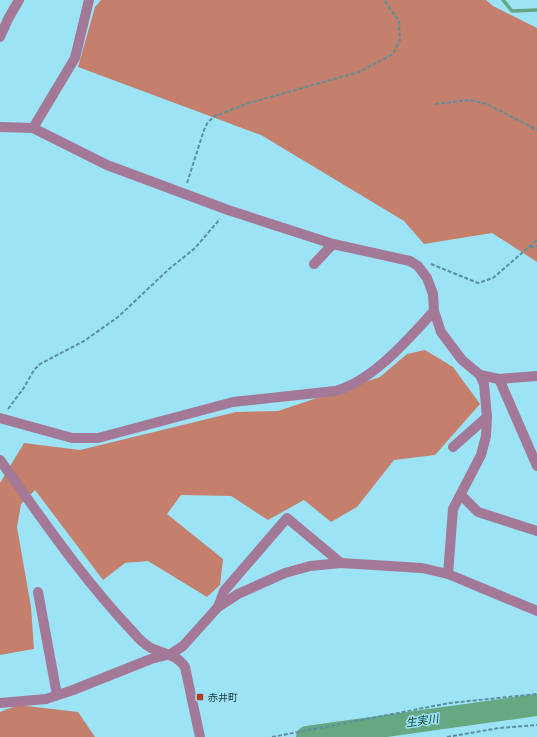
<svg xmlns="http://www.w3.org/2000/svg" width="537" height="737" font-family="Roboto,'Noto Sans JP',sans-serif">
	<style>
		.forest { fill: #c4806c }
		.lines { fill: none; stroke-linecap: round; stroke-linejoin: round }
		.stream { stroke: #65a881; stroke-width: 3.5 }
		.river { stroke: #65a881; stroke-width: 22 }
		.path { stroke: #5e8f9c; stroke-width: 2; stroke-dasharray: 4 2; stroke-linecap: butt }
		.minor { stroke: #a37997; stroke-width: 10 }
		.poi-dot { fill: #aa4222; stroke: #9de3f6; stroke-width: 1.5 }
		.labels { text-anchor: middle; dominant-baseline: central; stroke-width: 3; stroke-linejoin: round; paint-order: stroke }
		.poi-label { font-size: 10px; fill: #213e46; stroke: #9de3f6; text-anchor: start }
		.water-label { font-size: 11px; font-style: italic; fill: #00381e; stroke: #9de3f6 }
	</style>
	<rect width="100%" height="100%" fill="#9de3f6"/>
	<!-- forest -->
	<g class="forest">
		<polygon points="101,0 486,0 493,6 537,28 537,262 492,233 424,244 404,221 261,135 78,67 95,7"/>
		<polygon points="425,350 453,367 480,404 435,455 394,460 357,507 331,522 304,500 268,520 231,496 181,495 167,514 223,559 220,585 207,597 148,561 125,563 103,580 35,490 21,504 17,527 31,607 34,649 0,655 0,483 24,443 80,450 236,412 278,411 380,377 407,354"/>
		<polygon points="18,705 78,712 95,737 0,737 0,712"/>
	</g>
	<g class="lines">
		<!-- stream -->
		<polyline class="stream" points="503,0 512,11 537,10"/>
		<!-- river -->
		<polyline class="river" points="307,737 537,705"/>
		<!-- path -->
		<g class="path">
			<polyline points="435,104 470,100 487,104 537,130"/>
			<polyline points="187,183 204,130 208,122 215,116 249,103 359,72 393,54 400,40 399,21 384,0"/>
			<polyline points="530,247 537,246"/>
			<polyline points="431,264 478,283 493,278 537,240"/>
			<polyline points="8,409 23,389 34,370 40,364 84,341 118,317 169,269 195,248 220,219"/>
			<polyline points="272,737 450,703 537,694"/>
			<polyline points="447,737 499,728 537,725"/>
		</g>
		<!-- minor -->
		<g class="minor">
			<polyline points="0,37 8,19 19,0"/>
			<polyline points="0,127 33,128 107,165 228,210 333,244 410,261 418,266 427,278 433,294 434,311 441,332 462,360 480,375 484,384 487,417 486,436 481,455 453,509 448,574"/>
			<polyline points="33,128 75,58 89,0"/>
			<polyline points="314,264 333,244"/>
			<polyline points="480,375 499,379 537,376"/>
			<polyline points="499,379 537,466"/>
			<path d="M0 418 72 438H98L233 402 335 391C373 381 408 339 434 311"/>
			<polyline points="453,447 487,417"/>
			<path d="M0 460C42 519 83 579 133 632 138 638 144 644 151 648 164 654 176 654 185 667L200 737"/>
			<polyline points="461,495 478,512 537,531"/>
			<polyline points="38,592 57,695"/>
			<polyline points="218,607 224,591 287,518 341,563"/>
			<polyline points="0,703 46,699 73,690 151,659 171,654 183,646 218,607 238,594 285,573 310,566 341,563 422,568 448,574 537,611"/>
		</g>
	</g>
	<!-- markers -->
	<rect class="poi-dot" x="196" y="693" width="8" height="8" rx="2"/>
	<g class="labels">
		<!-- poi labels -->
		<g class="poi-label">
			<text x="208" y="697">赤井町</text>
		</g>
		<!-- water labels -->
		<g class="water-label">
			<text transform="translate(422 721) rotate(-8)">生実川</text>
		</g>
	</g>
</svg>
